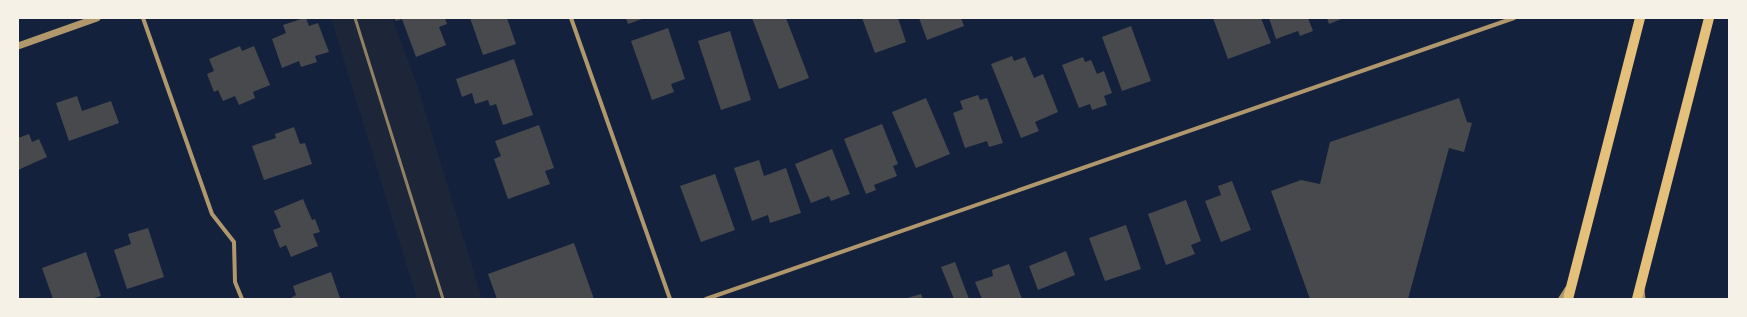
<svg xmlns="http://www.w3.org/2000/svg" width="1747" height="317" font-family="'Exo 2',sans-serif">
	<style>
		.green { fill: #1d2539 }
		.building { fill: #48494c }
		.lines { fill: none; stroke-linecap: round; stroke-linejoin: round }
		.service { stroke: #b1986c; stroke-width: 3 }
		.minor { stroke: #b1986c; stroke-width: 4 }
		.tertiary { stroke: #b1986c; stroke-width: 7 }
		.primary { stroke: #e5c07b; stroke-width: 10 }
		.rail { stroke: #918062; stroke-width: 3 }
	</style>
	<rect width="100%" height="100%" fill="#14213d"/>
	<!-- green -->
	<polygon class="green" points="331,18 392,18 418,88 482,299 417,299"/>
	<!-- building -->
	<g class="building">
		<polygon points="304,18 306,18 309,26 318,23 329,52 315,56 317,62 301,67 299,61 282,68 272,39 286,33 283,25"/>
		<polygon points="394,18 445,18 447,24 439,27 446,45 416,57 402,19 396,21"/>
		<polygon points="470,18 507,18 516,44 483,55"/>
		<polygon points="626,18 645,18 628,24"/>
		<polygon points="752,18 786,18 809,78 779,89"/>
		<polygon points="862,18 898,18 906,42 875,53"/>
		<polygon points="919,18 961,18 964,26 927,40"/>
		<polygon points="1213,18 1261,18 1271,43 1228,59"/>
		<polygon points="1269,18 1308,18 1313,31 1300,36 1298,31 1276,39"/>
		<polygon points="1327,18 1344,18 1329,24"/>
		<polygon points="1131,26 1151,81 1122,91 1102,37"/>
		<polygon points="668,28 685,79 671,84 674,92 652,100 631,41"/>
		<polygon points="730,31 751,100 721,110 698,41"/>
		<polygon points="240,46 242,51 254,46 270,85 253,92 255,98 239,105 235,96 223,101 218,90 214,92 207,74 214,71 209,59"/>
		<polygon points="1012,56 1014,61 1025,57 1034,78 1043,74 1058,112 1035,122 1039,131 1021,138 991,64"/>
		<polygon points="1083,57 1085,62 1091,60 1097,74 1104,71 1112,93 1104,96 1107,105 1092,110 1090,104 1079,108 1062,65"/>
		<polygon points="514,59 533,115 503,125 496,104 490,106 488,100 475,104 472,93 462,97 456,79"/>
		<polygon points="978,95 980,100 987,98 1003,143 989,147 987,141 965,148 953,113 963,109 960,101"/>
		<polygon points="77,96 82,111 111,101 119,123 69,141 56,103"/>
		<polygon points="926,98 950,154 916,168 892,112"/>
		<polygon points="1459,98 1467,122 1472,123 1464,152 1449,148 1408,299 1310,299 1271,191 1301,180 1320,184 1330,142"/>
		<polygon points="882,124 898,164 893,166 897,176 874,185 876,190 866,194 844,139"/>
		<polygon points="539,125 554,168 545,171 550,184 508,199 494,159 501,156 495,141"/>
		<polygon points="294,127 300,144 305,143 312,164 264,180 252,146 276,138 275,134"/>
		<polygon points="29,134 32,142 39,139 47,157 18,170 18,138"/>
		<polygon points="832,149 850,194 831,201 829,196 811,203 795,164"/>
		<polygon points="759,160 764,176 786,168 801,213 770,223 768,215 752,221 734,168"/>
		<polygon points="715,174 735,230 701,242 680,186"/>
		<polygon points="1232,181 1251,230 1221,242 1205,201 1221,195 1218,186"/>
		<polygon points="303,199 312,220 315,219 320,232 313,234 318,246 291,257 286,245 280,248 273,230 281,227 274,211"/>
		<polygon points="1186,200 1201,241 1191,245 1195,254 1166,265 1148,214"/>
		<polygon points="1126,225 1141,269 1105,281 1089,238"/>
		<polygon points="148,228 164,277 127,289 114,250 131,244 128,234"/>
		<polygon points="574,243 594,299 497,299 488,274"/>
		<polygon points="1066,251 1075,275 1038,290 1029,266"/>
		<polygon points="86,252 101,296 91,299 53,299 42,268"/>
		<polygon points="955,262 969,299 954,299 941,267"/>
		<polygon points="1009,264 1022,299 982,299 975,282 993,276 992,270"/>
		<polygon points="331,272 340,298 289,299 296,295 293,286"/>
		<polygon points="921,294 923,299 904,299"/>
	</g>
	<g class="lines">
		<!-- service -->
		<polyline class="service" points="1643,290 1644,299"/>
		<!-- minor -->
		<g class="minor">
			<polyline points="143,18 212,214 234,242 235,282 242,299"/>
			<polyline points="571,18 670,299"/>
			<polyline points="706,299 1514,18"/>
			<polyline points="1560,299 1567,288"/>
		</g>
		<!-- tertiary -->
		<polyline class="tertiary" points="18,46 97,18"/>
		<!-- primary -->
		<g class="primary">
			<polyline points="1568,299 1640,18"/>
			<polyline points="1637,299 1709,18"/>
		</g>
		<!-- rail -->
		<polyline class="rail" points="355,18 443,299"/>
	</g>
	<!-- border -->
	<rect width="1747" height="317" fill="none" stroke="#f6f1e7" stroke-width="38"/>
</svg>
